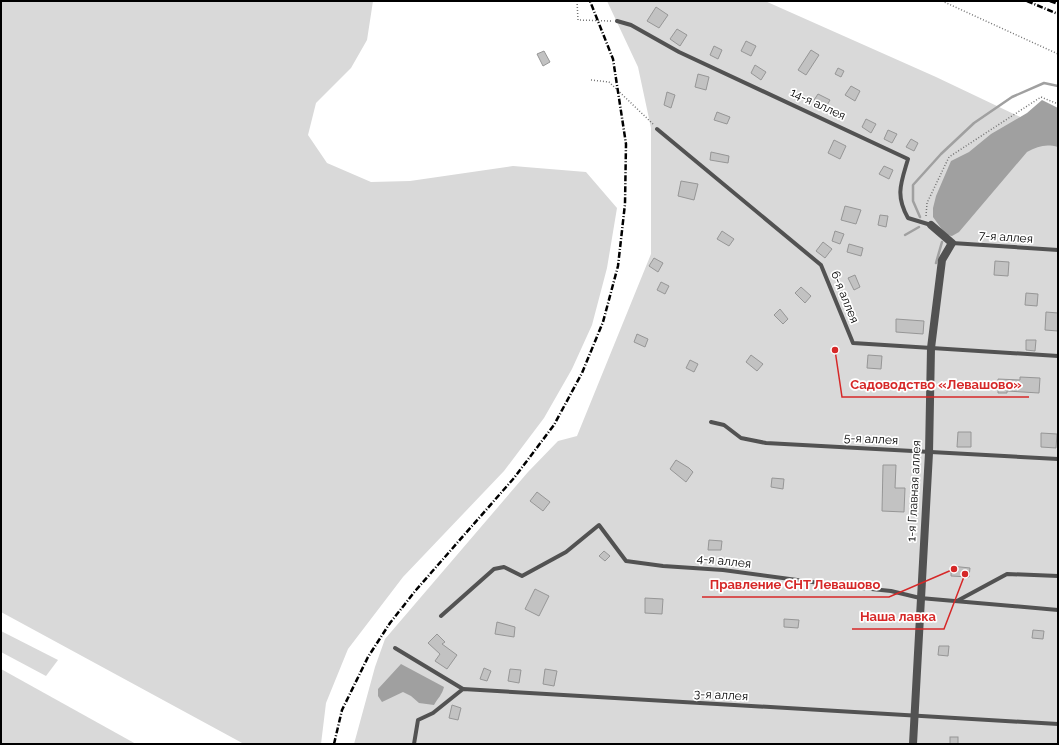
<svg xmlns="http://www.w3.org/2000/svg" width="1059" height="745" font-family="Raleway,sans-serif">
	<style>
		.green { fill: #d9d9d9 }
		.water { fill: #a0a0a0 }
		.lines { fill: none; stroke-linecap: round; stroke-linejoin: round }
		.stream { stroke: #a0a0a0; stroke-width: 2.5 }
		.building { fill: #c2c2c2; stroke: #969696 }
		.path { stroke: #747474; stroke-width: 1.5; stroke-dasharray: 1 2; stroke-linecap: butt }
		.service { stroke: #525252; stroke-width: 4 }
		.minor { stroke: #525252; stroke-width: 8 }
		.rail { stroke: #000; stroke-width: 2.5; stroke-dasharray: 6 2 1 2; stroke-linecap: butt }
		.labels { text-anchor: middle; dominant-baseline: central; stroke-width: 3.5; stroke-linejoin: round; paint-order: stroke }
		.street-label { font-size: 12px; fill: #000; stroke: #fff }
		.leader { fill: none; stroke: #d62828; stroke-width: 1.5 }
		.callout-dot { fill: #d62828; stroke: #fff; stroke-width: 1.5 }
		.callout-label { font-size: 13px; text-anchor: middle; font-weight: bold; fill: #d62828; stroke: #fff; stroke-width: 3.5; stroke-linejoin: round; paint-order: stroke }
	</style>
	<rect width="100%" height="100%" fill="#fff"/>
	<!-- green -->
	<g class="green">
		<polygon points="1,1 373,1 367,40 351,68 316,103 308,135 327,163 371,182 410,181 513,166 586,172 617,208 607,268 592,325 572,369 544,418 504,471 403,577 348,649 326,703 321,744 244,744 1,612"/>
		<polygon points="607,1 765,1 936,77 1058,135 1058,744 354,744 375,667 385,639 528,472 558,441 577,436 651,254 651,128 638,67"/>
		<polygon points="1,631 58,660 46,676 1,652"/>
		<polygon points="1,669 136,744 1,744"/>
	</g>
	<!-- water -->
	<g class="water">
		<path d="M1042 100 1058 108V147C1046 144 1038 146 1027 152L959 232 952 236 946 235 933 217V208L936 196 951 161 969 152 991 134 1027 113Z"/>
		<path d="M401 664 444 687C442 695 438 698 434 705L419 703 411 696 403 692 382 702 378 696V689Z"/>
	</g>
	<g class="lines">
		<!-- stream -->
		<g class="stream">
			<polyline points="920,217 913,201 913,185 941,154 974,123 1012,97 1044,83 1058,86"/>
			<polyline points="905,235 919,227"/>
			<polyline points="936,263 942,242"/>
		</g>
	</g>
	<!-- building -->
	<g class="building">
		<polygon points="656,7 668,15 659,28 647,21"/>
		<polygon points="677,29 687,35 680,46 670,39"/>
		<polygon points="746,41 756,46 751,56 741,51"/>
		<polygon points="714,46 722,50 718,59 710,55"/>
		<polygon points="811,50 819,55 806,75 798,70"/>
		<polygon points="544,51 550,62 543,66 537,54"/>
		<polygon points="755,65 766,72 761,80 751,73"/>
		<polygon points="838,68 844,71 841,77 835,74"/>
		<polygon points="698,74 709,77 706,90 695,87"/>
		<polygon points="851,86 860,91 855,101 845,95"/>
		<polygon points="667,92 675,95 671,108 664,105"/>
		<polygon points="818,94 830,100 826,107 814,100"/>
		<polygon points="717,112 730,117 727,124 714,120"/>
		<polygon points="866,119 876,124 871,133 862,127"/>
		<polygon points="888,130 897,134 892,143 884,139"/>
		<polygon points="911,139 918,143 914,151 906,147"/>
		<polygon points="834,140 846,146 840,159 828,153"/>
		<polygon points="711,152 729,156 728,163 710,160"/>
		<polygon points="884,166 893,170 889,179 879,174"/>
		<polygon points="681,181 698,184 694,200 678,196"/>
		<polygon points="845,206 861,210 856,224 841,220"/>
		<polygon points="880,215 888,216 886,227 878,225"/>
		<polygon points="722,231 734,239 729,246 717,239"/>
		<polygon points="835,231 844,234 840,244 832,241"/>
		<polygon points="823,242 832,249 825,258 816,251"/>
		<polygon points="849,244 863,248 861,256 847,252"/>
		<polygon points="654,258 663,263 658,272 649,266"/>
		<polygon points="995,261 1009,262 1008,276 994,275"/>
		<polygon points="855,275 860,287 854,290 848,278"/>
		<polygon points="661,282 669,286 665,294 657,290"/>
		<polygon points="801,287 811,296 805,303 795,293"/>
		<polygon points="1026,293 1038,294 1037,306 1025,305"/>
		<polygon points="780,309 788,319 783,324 774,315"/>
		<polygon points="1046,312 1058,313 1058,331 1045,330"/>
		<polygon points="896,319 924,321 923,334 896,332"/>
		<polygon points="637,334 648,339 645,347 634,342"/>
		<polygon points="1026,340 1036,340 1035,351 1026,350"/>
		<polygon points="751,355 763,364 757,371 746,362"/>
		<polygon points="868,355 882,356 881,369 867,368"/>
		<polygon points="690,360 698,364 694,372 686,368"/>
		<polygon points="1020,377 1040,378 1039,393 1007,391 1007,393 998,393 998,379 1020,380"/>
		<polygon points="958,432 971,432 971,447 957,447"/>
		<polygon points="1041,433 1057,434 1056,448 1041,447"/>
		<polygon points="676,460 689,468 693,472 686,482 670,469"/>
		<polygon points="883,465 896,465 895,488 905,488 904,512 882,511"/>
		<polygon points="772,478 784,479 783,489 771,487"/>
		<polygon points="537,492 550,502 543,511 530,501"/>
		<polygon points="709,540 722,541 721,550 708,550"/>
		<polygon points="604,551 610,556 605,561 599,556"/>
		<polygon points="951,566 970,568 969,577 951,576"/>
		<polygon points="535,589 549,596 539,616 525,609"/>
		<polygon points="645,598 663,599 662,614 645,613"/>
		<polygon points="784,619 799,620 798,628 784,627"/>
		<polygon points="497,622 515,627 514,637 495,634"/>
		<polygon points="1033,630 1044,631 1043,639 1032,638"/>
		<polygon points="437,634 445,642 442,644 457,655 447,669 435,661 440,654 428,643"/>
		<polygon points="939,646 949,646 948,656 938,655"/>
		<polygon points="484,668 491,671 487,681 480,679"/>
		<polygon points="510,669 521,670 519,683 508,681"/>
		<polygon points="545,669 557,671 554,686 543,684"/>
		<polygon points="452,705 461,708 458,720 449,718"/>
		<rect x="950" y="737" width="8" height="7"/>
	</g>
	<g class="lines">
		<!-- path -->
		<g class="path">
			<polyline points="577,1 578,20 611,21"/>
			<polyline points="942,1 1058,54"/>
			<polyline points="591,80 609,82 653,124"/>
			<polyline points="926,216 927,203 949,157 1041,97 1058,104"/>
		</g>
		<!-- service -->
		<g class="service">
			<path d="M617 21 631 25 679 52 908 159C901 183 895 195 908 218L931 225"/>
			<polyline points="657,129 821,265 853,343 1058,356"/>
			<polyline points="952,243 1058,250"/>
			<polyline points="711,422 724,425 741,438 766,443 1058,459"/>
			<polyline points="957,601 1007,574 1058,576"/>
			<polyline points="441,616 494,569 504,567 522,576 566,552 599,525 626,561 663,566 723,570 842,586 891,591 920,598 1058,610"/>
			<polyline points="395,648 463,689"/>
			<polyline points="414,744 418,720 433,713 463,689 1058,724"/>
		</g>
		<!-- minor -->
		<polyline class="minor" points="913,744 929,453 931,348 942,260 952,243 931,225"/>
		<!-- rail -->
		<g class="rail">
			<polyline points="1027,1 1058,14"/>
			<polyline points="1050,1 1058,4"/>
			<polyline points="334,744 342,710 368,657 390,623 416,590 514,478 554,425 582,373 603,322 618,266 625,204 626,144 613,59 590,1"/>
		</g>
	</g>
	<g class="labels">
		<!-- street labels -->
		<g class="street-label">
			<text transform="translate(818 104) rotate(25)">14-я аллея</text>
			<text transform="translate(1006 237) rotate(4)">7-я аллея</text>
			<text transform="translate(845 297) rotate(68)">6-я аллея</text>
			<text transform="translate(871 439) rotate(3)">5-я аллея</text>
			<text transform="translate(914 491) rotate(-87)">1-я Главная аллея</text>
			<text transform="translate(724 561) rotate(6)">4-я аллея</text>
			<text transform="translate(721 695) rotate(3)">3-я аллея</text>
		</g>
	</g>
	<!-- callouts -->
	<path class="leader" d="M835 350L842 397H1029M954 569L889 597H702M965 574L944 629H852"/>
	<g class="callout-dot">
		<circle cx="835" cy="350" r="4"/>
		<circle cx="954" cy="569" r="4"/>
		<circle cx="965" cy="574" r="4"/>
	</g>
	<g class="callout-label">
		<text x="936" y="389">Садоводство «Левашово»</text>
		<text x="795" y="589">Правление СНТ Левашово</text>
		<text x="898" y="621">Наша лавка</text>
	</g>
	<!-- border -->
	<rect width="1059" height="745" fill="none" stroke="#000000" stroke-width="4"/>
</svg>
